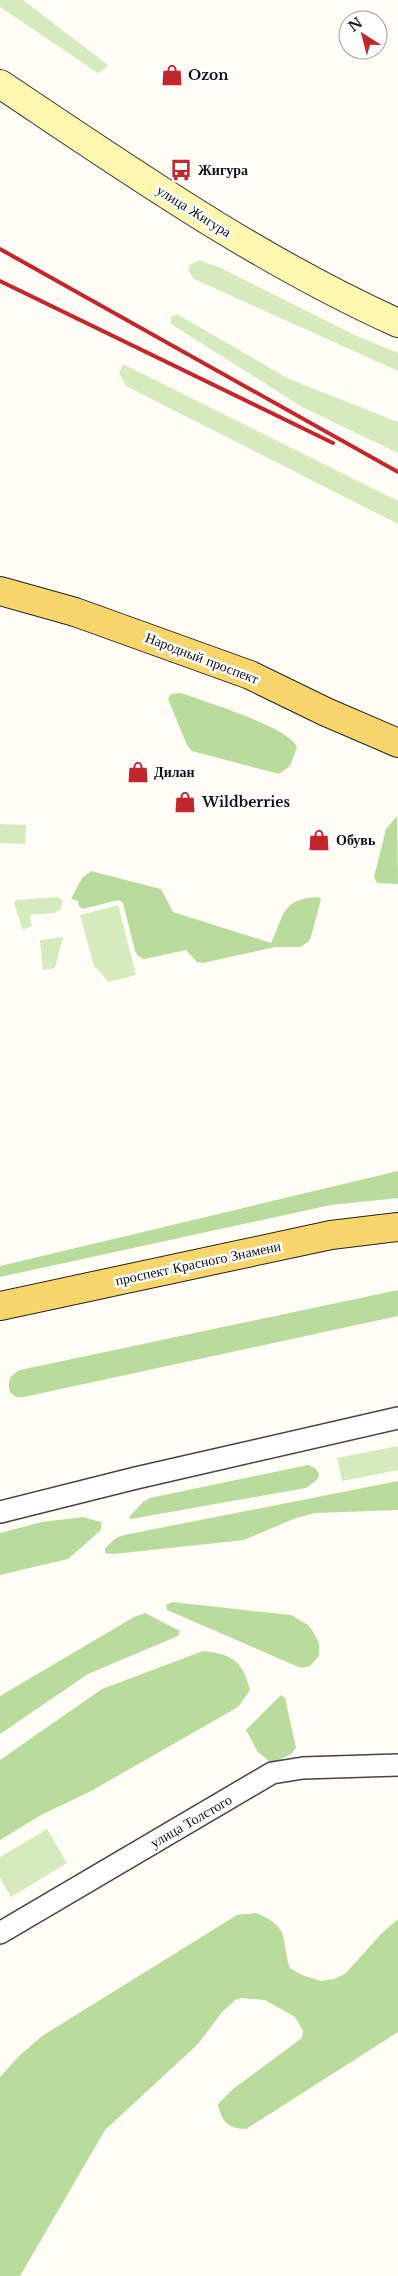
<svg xmlns="http://www.w3.org/2000/svg" width="398" height="2276" font-family="'Libre Baskerville',serif">
	<style>
		.green { fill: #d5ebbd }
		.forest { fill: #b9dc9c }
		.lines { fill: none; stroke-linecap: round; stroke-linejoin: round }
		.street-casing { stroke: #444; stroke-width: 24 }
		.secondary-casing { stroke: #333; stroke-width: 30 }
		.primary-casing { stroke: #222; stroke-width: 30 }
		.street { stroke: #fff; stroke-width: 21 }
		.secondary { stroke: #fff6b0; stroke-width: 28 }
		.primary { stroke: #f9d66b; stroke-width: 28 }
		.rail { stroke: #c4262e; stroke-width: 4 }
		.labels { text-anchor: middle; dominant-baseline: central; stroke-width: 5; stroke-linejoin: round; paint-order: stroke }
		.poi-label { font-size: 14px; font-weight: bold; fill: #111; stroke: #fff; text-anchor: start }
		.street-label { font-size: 14px; fill: #111; stroke: #fff }
	</style>
	<rect width="100%" height="100%" fill="#fffdf5"/>
	<!-- green -->
	<g class="green">
		<polygon points="0,0 23,0 108,65 107,67 98,73 0,7"/>
		<polygon points="199,260 221,268 357,336 398,353 398,371 194,279 188,270 190,265"/>
		<polygon points="177,314 289,379 398,422 398,453 302,407 171,324 171,317"/>
		<polygon points="123,364 398,501 398,524 126,386 119,373"/>
		<polygon points="0,824 26,825 25,844 0,843"/>
		<polygon points="58,897 62,900 61,909 55,913 30,915 32,926 24,929 22,928 14,903 16,900"/>
		<polygon points="118,905 136,975 109,982 94,966 80,915"/>
		<polygon points="63,937 55,968 43,970 40,940"/>
		<polygon points="398,1446 398,1470 342,1481 337,1458"/>
		<polygon points="47,1829 67,1863 11,1897 0,1878 0,1857"/>
	</g>
	<!-- forest -->
	<g class="forest">
		<path d="M181 693C203 701 289 727 297 747L290 766 279 774 192 751 187 745 168 699 171 694Z"/>
		<polygon points="397,816 398,884 377,883 374,877 386,829"/>
		<path d="M91 871 161 889 173 912 271 943C285 914 281 899 318 897L321 899 311 937 308 942 300 947H275L203 963 197 962 186 950 144 959 138 956 135 951 123 903 118 900 83 909 79 906 78 901 71 899 82 878Z"/>
		<polygon points="398,1171 398,1198 331,1205 0,1277 0,1266"/>
		<path d="M398 1290V1316L24 1397H16L10 1392C7 1381 10 1375 20 1370Z"/>
		<polygon points="308,1465 315,1468 319,1473 318,1479 306,1488 131,1519 129,1517 143,1502 150,1498"/>
		<polygon points="398,1481 398,1510 315,1513 296,1518 244,1540 114,1554 105,1553 105,1548 116,1538 124,1535"/>
		<polygon points="83,1517 101,1522 101,1530 68,1559 0,1575 0,1533 42,1522"/>
		<polygon points="172,1602 291,1615 308,1625 314,1633 319,1643 319,1656 310,1666 301,1668 167,1610 166,1605"/>
		<polygon points="145,1613 180,1631 178,1636 88,1674 0,1734 0,1696 134,1617"/>
		<path d="M203 1651C232 1654 243 1661 250 1690L238 1707 93 1790 41 1815 0 1840V1760L102 1689Z"/>
		<polygon points="281,1695 285,1698 296,1748 291,1754 272,1764 257,1751 246,1730"/>
		<path d="M256 1913C292 1928 280 1938 290 1968L302 1975 321 1981 334 1979 345 1974 381 1934 398 1919V2032L246 2129C228 2128 222 2123 218 2104L233 2089 302 2038 303 2031 295 2017 265 2000 241 1998 235 2000 222 2012 198 2044 105 2130 20 2276H0V2077L19 2056 42 2036 237 1915Z"/>
	</g>
	<g class="lines">
		<!-- street casing -->
		<g class="street-casing">
			<g id="street">
				<polyline points="0,1512 136,1478 398,1418"/>
				<polyline points="0,1933 272,1773 303,1768 398,1765"/>
			</g>
		</g>
		<!-- secondary casing -->
		<g class="secondary-casing">
			<path id="secondary" d="M0 84C129 170 256 259 398 323"/>
		</g>
		<!-- primary casing -->
		<g class="primary-casing">
			<g id="primary">
				<polyline points="0,591 75,612 250,675 326,712 398,743"/>
				<polyline points="0,1306 331,1235 398,1227"/>
			</g>
		</g>
		<!-- street -->
		<use href="#street" class="street"/>
		<!-- secondary -->
		<use href="#secondary" class="secondary"/>
		<!-- primary -->
		<use href="#primary" class="primary"/>
		<!-- rail -->
		<g class="rail">
			<polyline points="0,249 398,472"/>
			<polyline points="0,281 333,443"/>
		</g>
	</g>
	<!-- icons -->
	<defs>
		<g id="shop-bare" transform="scale(1.725)"><path d="M-5-2.5h2.3a2.7 3.5 0 0 1 5.4 0H5L5.5 6h-11ZM-1.5-2.5h3a1.5 2.3 0 0 0-3 0Z" fill="#c4262e" stroke="#fff" stroke-width="2.5" paint-order="stroke"/></g>
		<g id="bus-bare" transform="scale(1.725)"><path d="M-5-6H5V4H4V6H2V4H-2V6H-4V4H-5ZM-3.5-4V0h7V-4ZM-3.5 1.2v1.5H-2V1.2ZM2 1.2v1.5H3.5V1.2Z" fill="#c4262e" stroke="#fff" stroke-width="2.5" paint-order="stroke"/></g>
	</defs>
	<g fill-rule="evenodd">
		<use href="#shop-bare" x="172" y="75"/>
		<use href="#bus-bare" x="181" y="170"/>
		<use href="#shop-bare" x="138" y="772"/>
		<use href="#shop-bare" x="185" y="802"/>
		<use href="#shop-bare" x="319" y="840"/>
	</g>
	<g class="labels">
		<!-- poi labels -->
		<g class="poi-label">
			<text x="188" y="75">Ozon</text>
			<text x="198" y="170">Жигура</text>
			<text x="154" y="772">Дилан</text>
			<text x="202" y="802">Wildberries</text>
			<text x="336" y="840">Обувь</text>
		</g>
		<!-- street labels -->
		<g class="street-label">
			<text transform="translate(194 211) rotate(32)">улица Жигура</text>
			<text transform="translate(202 658) rotate(21)">Народный проспект</text>
			<text transform="translate(198 1263) rotate(-12)">проспект Красного Знамени</text>
			<text transform="translate(191 1821) rotate(-30)">улица Толстого</text>
		</g>
	</g>
	<!-- north arrow -->
	<g transform="translate(363 35) rotate(324)"><circle r="24" fill="#ffffff" stroke="#a0a0a0"/>
	<path d="M0-4L9 19L0 12L-9 19Z" fill="#c4262e"/>
	<text y="-8" font-size="14" font-weight="bold" text-anchor="middle" fill="#111111">N</text>
	</g>
</svg>
